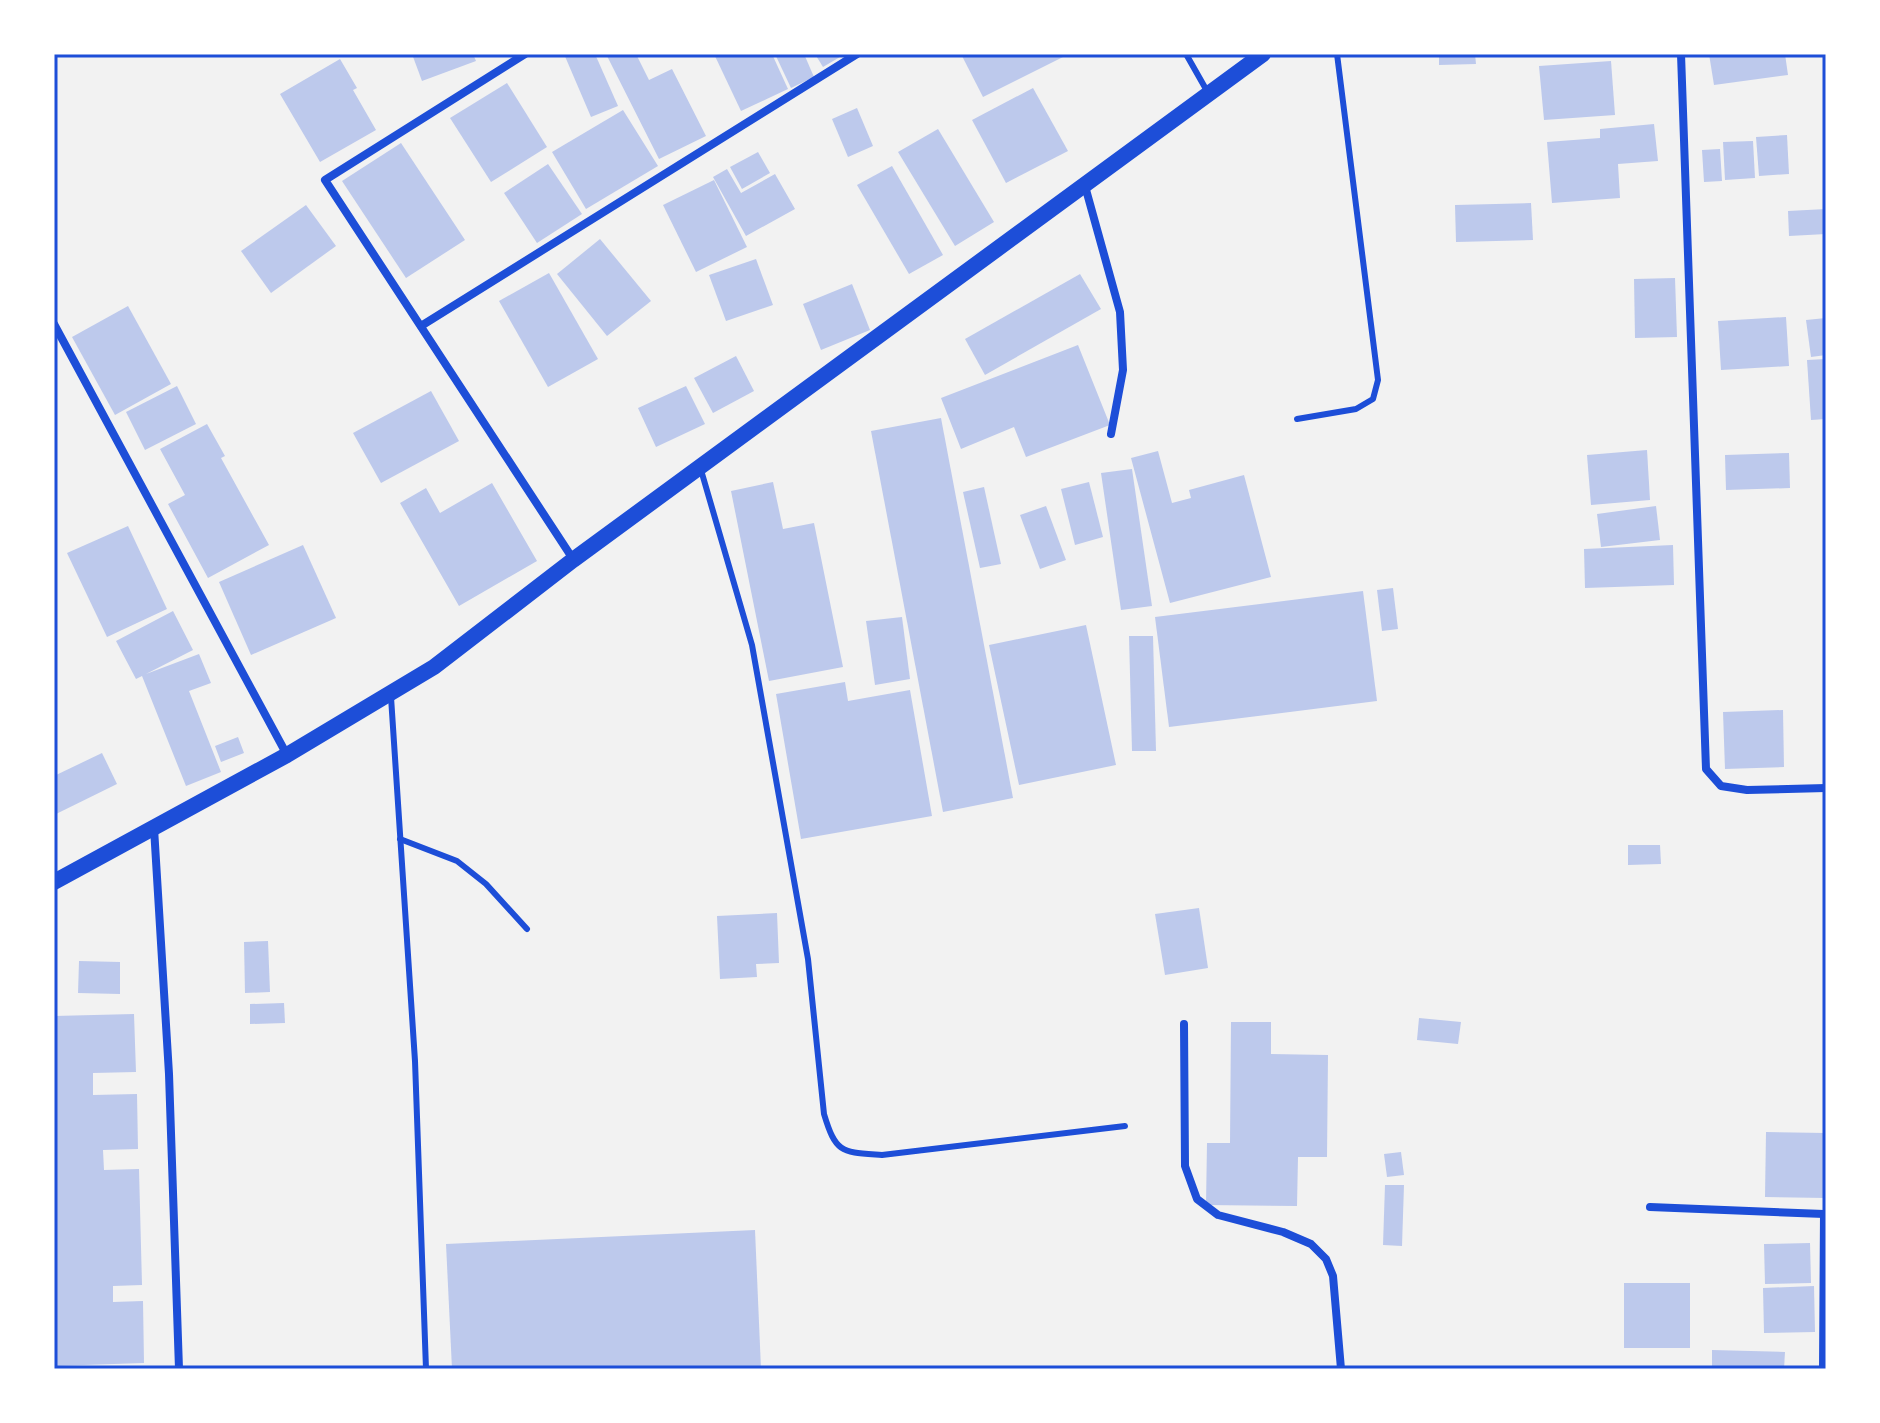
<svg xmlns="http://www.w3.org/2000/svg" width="1880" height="1423" font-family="Barlow,sans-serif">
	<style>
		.building { fill: #bdc9ec }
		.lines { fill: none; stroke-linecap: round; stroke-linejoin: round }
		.service { stroke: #1d4ed8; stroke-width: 6 }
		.minor { stroke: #1d4ed8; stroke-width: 8 }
		.secondary { stroke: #1d4ed8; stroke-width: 16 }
		.neatline { fill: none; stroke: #1d4ed8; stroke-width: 3 }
	</style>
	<rect width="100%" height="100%" fill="#f2f2f2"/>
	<!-- building -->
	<g class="building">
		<polygon points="412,54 473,54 476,61 422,81"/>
		<polygon points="564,54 595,54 618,106 591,117"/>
		<polygon points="606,54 636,54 649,80 672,69 706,136 659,159"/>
		<polygon points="714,54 772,54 788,89 741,111"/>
		<polygon points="775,54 804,54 814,77 791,88"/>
		<polygon points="815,54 845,54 823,67"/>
		<polygon points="961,54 1069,54 983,97"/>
		<polygon points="1439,54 1475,54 1476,64 1439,65"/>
		<polygon points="1709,54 1785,54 1788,75 1714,85"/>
		<polygon points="340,59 357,88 353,90 376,130 320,162 280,94"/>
		<polygon points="1611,61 1615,115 1544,120 1539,66"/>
		<polygon points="507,83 547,147 491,182 450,118"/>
		<polygon points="1033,88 1068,151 1006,183 972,120"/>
		<polygon points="857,108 873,146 848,157 832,119"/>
		<polygon points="623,110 658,166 586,209 552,152"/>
		<polygon points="1654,124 1658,161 1618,164 1620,198 1552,203 1547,142 1600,138 1600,129"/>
		<polygon points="938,129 994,222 955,246 898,152"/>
		<polygon points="1787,135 1789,174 1759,176 1756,137"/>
		<polygon points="1753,141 1755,178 1725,180 1723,142"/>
		<polygon points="401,143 465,240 406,278 342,181"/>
		<polygon points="1720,149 1722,181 1704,182 1702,150"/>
		<polygon points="758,152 770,173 742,189 730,167"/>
		<polygon points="548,164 582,214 537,243 504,193"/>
		<polygon points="892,166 943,255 909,274 857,185"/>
		<polygon points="727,169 741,193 775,174 795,209 746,236 713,177"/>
		<polygon points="714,180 747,247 696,272 663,205"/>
		<polygon points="1531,203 1533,240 1456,242 1455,205"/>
		<polygon points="306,205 336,246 271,293 241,251"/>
		<polygon points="1826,209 1826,234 1789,236 1788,211"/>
		<polygon points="600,239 651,301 607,336 557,274"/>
		<polygon points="756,259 773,305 726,321 709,275"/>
		<polygon points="549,273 598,359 548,387 499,301"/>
		<polygon points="1080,274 1101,309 985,375 965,339"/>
		<polygon points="1675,278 1677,337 1635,338 1634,279"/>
		<polygon points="852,284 870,330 821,350 803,304"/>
		<polygon points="128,306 171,384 115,415 72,337"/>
		<polygon points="1786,317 1789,366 1721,370 1718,321"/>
		<polygon points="1826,318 1826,355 1811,357 1806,320"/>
		<polygon points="1078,345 1110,425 1026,457 1014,427 961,449 941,398"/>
		<polygon points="736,356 754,391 713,413 694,378"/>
		<polygon points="1826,359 1826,419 1811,420 1807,360"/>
		<polygon points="177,386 196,424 145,450 126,412"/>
		<polygon points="686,386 705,424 656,447 638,408"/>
		<polygon points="431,391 459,441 381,483 353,433"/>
		<polygon points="941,418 1013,798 943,812 871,431"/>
		<polygon points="207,424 225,456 221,458 269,545 208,578 168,504 185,495 160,449"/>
		<polygon points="1647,450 1650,500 1591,505 1587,455"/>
		<polygon points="1158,451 1172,503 1191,498 1189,490 1244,475 1271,577 1170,603 1131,458"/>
		<polygon points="1789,453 1790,488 1726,490 1725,455"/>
		<polygon points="1132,469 1152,606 1121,610 1101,473"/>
		<polygon points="773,482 783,529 814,523 843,667 769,681 731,491"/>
		<polygon points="1089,482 1103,537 1075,545 1061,489"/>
		<polygon points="492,483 537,561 459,606 400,503 426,488 440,513"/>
		<polygon points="984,487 1001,564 980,568 963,492"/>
		<polygon points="1046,506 1066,560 1040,569 1020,515"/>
		<polygon points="1656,506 1660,540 1601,547 1597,514"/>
		<polygon points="128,526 167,609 107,637 67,553"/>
		<polygon points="303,545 336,618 251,655 219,582"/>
		<polygon points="1673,545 1674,585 1585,588 1584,549"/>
		<polygon points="1393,588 1398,629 1382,631 1377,590"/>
		<polygon points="1363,591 1377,701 1169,727 1155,617"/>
		<polygon points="173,611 193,650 146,674 199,654 211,683 189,691 221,772 186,786 142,676 136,679 116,641"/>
		<polygon points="902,617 910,679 875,685 866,621"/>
		<polygon points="1086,625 1116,765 1019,785 989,645"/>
		<polygon points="1129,636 1153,636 1156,751 1132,751"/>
		<polygon points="845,682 848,701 910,690 932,816 801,839 776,694"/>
		<polygon points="1783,710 1784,767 1725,769 1723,712"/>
		<polygon points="238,737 244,753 221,762 215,746"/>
		<polygon points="102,753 117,784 54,815 54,776"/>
		<polygon points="1628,845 1660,845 1661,864 1628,865"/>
		<polygon points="1199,908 1208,968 1165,975 1155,914"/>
		<polygon points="777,913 779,963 756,964 757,977 720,979 717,916"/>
		<polygon points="268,941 270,992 245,993 244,942"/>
		<polygon points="79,961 120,962 120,994 78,993"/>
		<polygon points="284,1003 285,1023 250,1024 250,1004"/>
		<polygon points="134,1014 136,1072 93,1073 93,1095 137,1094 138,1149 103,1150 104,1170 139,1169 142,1285 113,1286 113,1302 143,1301 144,1363 54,1366 54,1016"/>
		<polygon points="1419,1018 1461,1022 1458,1044 1417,1040"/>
		<polygon points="1231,1022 1271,1022 1271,1054 1328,1055 1327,1157 1298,1157 1297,1206 1206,1205 1207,1143 1230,1143"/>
		<polygon points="1766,1132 1826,1133 1826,1198 1765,1197"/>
		<polygon points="1401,1152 1404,1175 1387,1177 1384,1154"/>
		<polygon points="1385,1185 1404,1185 1402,1246 1383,1245"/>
		<polygon points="755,1230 761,1369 452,1369 446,1244"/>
		<polygon points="1810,1243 1811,1283 1765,1284 1764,1244"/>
		<rect x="1624" y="1283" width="66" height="65"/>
		<polygon points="1814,1286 1815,1332 1764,1333 1763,1288"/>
		<polygon points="1712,1350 1785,1352 1784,1369 1712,1369"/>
	</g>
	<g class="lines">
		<!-- service -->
		<g class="service">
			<polyline points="1186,54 1207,91"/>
			<polyline points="1297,419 1356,409 1373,399 1378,380 1337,54"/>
			<path d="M701 470 752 645 808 959 824 1114C836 1154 842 1152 882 1155L1125 1126"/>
			<polyline points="391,697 415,1061 426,1369"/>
			<polyline points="400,839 457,861 486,884 527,929"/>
		</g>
		<!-- minor -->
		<g class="minor">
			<polyline points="525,54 325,180 573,559"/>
			<polyline points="1681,54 1706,769 1721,786 1747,790 1826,788"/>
			<polyline points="1085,186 1120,312 1123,370 1111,434"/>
			<polyline points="54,324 287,755"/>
			<polyline points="421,326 857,54"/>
			<polyline points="154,828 169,1074 179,1369"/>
			<polyline points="1184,1024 1185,1166 1197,1199 1218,1215 1283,1232 1311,1244 1326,1259 1333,1276 1341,1369"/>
			<polyline points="1650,1207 1824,1214"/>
			<polyline points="1823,1369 1824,1214 1826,1214"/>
		</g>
		<!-- secondary -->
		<polyline class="secondary" points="54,882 287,755 434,667 573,560 1263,54"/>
	</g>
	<!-- border -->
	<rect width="1880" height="1423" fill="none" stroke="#ffffff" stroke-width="112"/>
	<rect x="56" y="56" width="1768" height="1311" class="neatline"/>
</svg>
